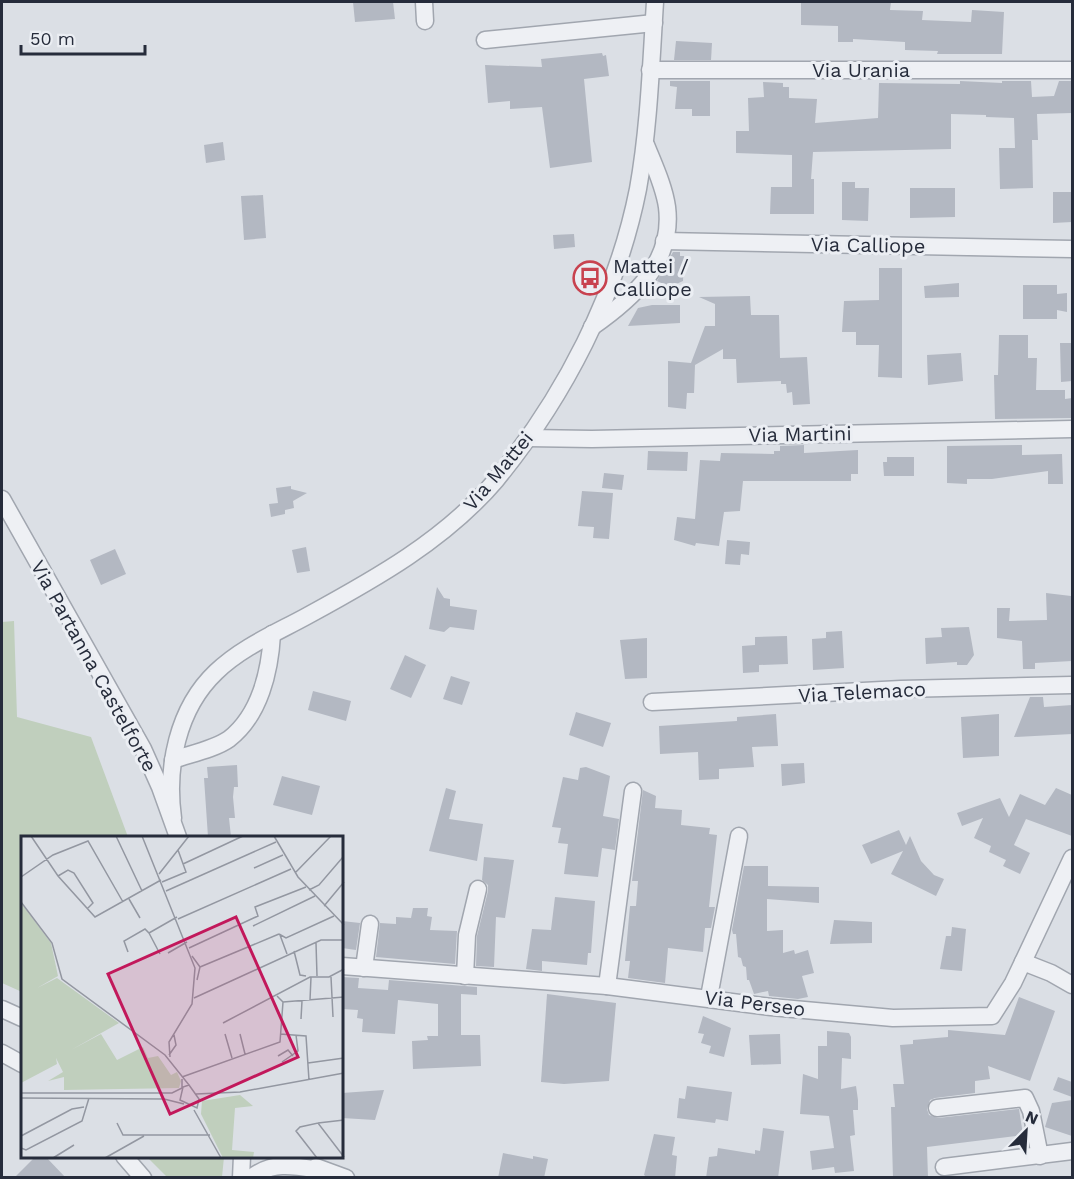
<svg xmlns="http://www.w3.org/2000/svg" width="1074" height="1179" font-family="'Work Sans',sans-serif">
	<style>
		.green { fill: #c0cfbd }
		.building { fill: #b3b8c2 }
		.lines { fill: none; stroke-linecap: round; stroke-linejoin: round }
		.minor-casing { stroke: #a1a6af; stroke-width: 19 }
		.minor { stroke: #eef0f4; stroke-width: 16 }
		.labels { text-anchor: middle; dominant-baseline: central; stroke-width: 6; stroke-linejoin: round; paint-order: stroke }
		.street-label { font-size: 20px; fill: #262c3b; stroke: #ebeef3 }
		.poi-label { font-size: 20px; fill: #262c3b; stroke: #ebeef3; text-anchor: start }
		.inset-road { fill: none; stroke: #9397a1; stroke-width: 1.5 }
		.view { fill: #c2185b; fill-opacity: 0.15; stroke: #c2185b; stroke-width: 3 }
		.inset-edge { fill: none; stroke: #262c3b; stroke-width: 3 }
	</style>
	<rect width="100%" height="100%" fill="#dbdfe5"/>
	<!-- green -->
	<g class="green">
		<polygon points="14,621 17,717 91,737 128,837 22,837 22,992 2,983 2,622"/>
		<polygon points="147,1157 224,1157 222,1177 167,1177"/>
	</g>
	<!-- building -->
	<g class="building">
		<polygon points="353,2 393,2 395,19 355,22"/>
		<polygon points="801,2 891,2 890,10 923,11 922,20 971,22 972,10 1004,12 1002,54 937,54 938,51 905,50 905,42 853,39 853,42 838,42 838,26 801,25"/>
		<polygon points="676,41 712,43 711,60 674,60"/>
		<polygon points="602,53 603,56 606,55 609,76 584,79 592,162 550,168 542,107 510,109 510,101 488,103 485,65 542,67 541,59"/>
		<polygon points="670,81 710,81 710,116 692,116 692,109 675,109 677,87 670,86"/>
		<polygon points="1072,81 1072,113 1037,114 1038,140 1032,140 1033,188 1000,189 999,148 1015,148 1014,118 986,117 986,115 951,114 951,149 813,152 811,179 814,179 814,214 770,214 771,187 792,187 792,155 736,153 736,131 749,131 748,98 764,97 763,82 783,83 783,87 789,87 789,98 817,99 815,123 878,118 879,83 960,84 960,81 1002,83 1002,81 1031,81 1032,97 1054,96 1059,81"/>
		<polygon points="223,142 225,160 206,163 204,145"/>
		<polygon points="842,182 855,182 855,188 869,188 868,221 842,220"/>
		<polygon points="910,188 955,188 955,217 910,218"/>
		<polygon points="1053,192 1072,192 1072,222 1053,223"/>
		<polygon points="263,195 266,238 244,240 241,196"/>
		<polygon points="574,234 575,247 554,249 553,235"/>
		<polygon points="673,252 680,252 680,256 684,256 683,281 670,287 657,281"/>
		<polygon points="879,268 902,268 902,378 878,377 879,345 856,345 856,332 842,332 844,301 879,300"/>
		<polygon points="959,283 959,297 925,298 924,286"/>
		<polygon points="1023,285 1057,285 1057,294 1067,293 1067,312 1057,310 1057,319 1023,319"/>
		<polygon points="750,296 751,315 779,315 780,358 807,357 810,404 793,405 792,392 787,393 786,384 781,384 781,381 737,383 736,359 723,359 723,349 695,365 694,393 687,393 686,409 668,407 668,361 691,363 705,326 715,326 715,304 699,297"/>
		<polygon points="652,305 680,305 680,323 628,326 638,308"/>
		<polygon points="999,335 1028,335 1028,358 1037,358 1036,390 1065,390 1065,399 1072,398 1072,418 995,419 994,375 998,375"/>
		<polygon points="1060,343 1072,343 1072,381 1061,382"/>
		<polygon points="961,353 963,381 928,385 927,355"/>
		<polygon points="804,445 804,453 858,450 858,474 851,474 851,481 743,481 740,511 724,512 719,546 696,543 695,546 674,540 677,517 695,519 700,460 720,461 721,453 774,454 774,451 780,451 780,446"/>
		<polygon points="1022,445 1022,455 1062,454 1063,484 1048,484 1048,471 992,479 967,479 967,484 947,483 947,446"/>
		<polygon points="648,451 688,452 687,471 647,470"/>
		<polygon points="887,457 914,457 914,476 884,476 883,462 887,462"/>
		<polygon points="604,473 624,475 622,490 602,488"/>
		<polygon points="291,486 291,489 307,493 293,501 294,508 285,510 285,514 271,517 269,504 278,503 276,488"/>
		<polygon points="582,491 613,493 609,539 593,538 594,527 578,526"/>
		<polygon points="727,540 750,542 749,555 741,554 740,565 725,564"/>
		<polygon points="306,547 310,571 297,573 292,550"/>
		<polygon points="115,549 126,574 101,585 90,560"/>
		<polygon points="437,587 444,598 450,599 450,606 477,610 474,630 450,627 444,632 429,629"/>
		<polygon points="1046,593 1071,596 1072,599 1072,661 1035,663 1035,669 1023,669 1022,641 997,638 997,608 1010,608 1009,621 1047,620"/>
		<polygon points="969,627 974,655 967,665 957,665 957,662 926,664 925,638 942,637 941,628"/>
		<polygon points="842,631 844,668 813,670 812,639 826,638 826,632"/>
		<polygon points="787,636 788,664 759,665 759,672 743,673 742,646 755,645 755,637"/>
		<polygon points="647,638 647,678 625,679 620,640"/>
		<polygon points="405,655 426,665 411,698 390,689"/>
		<polygon points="451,676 470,682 462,705 443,699"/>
		<polygon points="313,691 351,701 346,721 308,710"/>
		<polygon points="1030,697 1043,697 1044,707 1072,705 1072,734 1014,737"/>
		<polygon points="576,712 611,723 603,747 569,735"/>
		<polygon points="776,714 778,746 752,747 754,767 719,769 719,779 699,780 698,752 660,754 659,726 737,721 737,717"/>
		<polygon points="999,714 999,756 963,758 961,717"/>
		<polygon points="804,763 805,783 782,786 781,764"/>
		<polygon points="237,765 238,787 234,787 233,797 235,818 229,818 231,837 208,837 204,778 208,778 207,767"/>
		<polygon points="586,767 610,776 603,816 619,819 615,850 602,848 598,877 564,874 568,844 558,843 561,828 552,827 563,777 578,780 580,768"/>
		<polygon points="282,776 320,786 312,815 273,805"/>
		<polygon points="446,788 456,791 449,819 483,824 477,861 429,851"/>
		<polygon points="1056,788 1072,795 1072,836 1026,819 1014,845 1030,853 1020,874 1003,866 1006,860 989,852 991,846 974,838 983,818 962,826 957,813 1000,798 1009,817 1020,794 1045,805"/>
		<polygon points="643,790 656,796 655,808 682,810 681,825 710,828 709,834 717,835 709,907 715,907 711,928 705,928 703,952 668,948 665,983 628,978 630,961 625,961 630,906 636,906 638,881 632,881"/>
		<polygon points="899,830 906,845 910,836 921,861 934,875 944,879 936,896 891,874 903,851 871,864 862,845"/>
		<polygon points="484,857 514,860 505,918 496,917 494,967 476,966 477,936 488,891 488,885 482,880"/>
		<polygon points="744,866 768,866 768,886 819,887 819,903 767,899 767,931 783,930 783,953 794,950 795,954 808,950 814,973 802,976 808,997 798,999 769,996 768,991 754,994 749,980 747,980 746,967 743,966 741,958 738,957 736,934 733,934 732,930"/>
		<polygon points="555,897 595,901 591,953 588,953 587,965 542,961 542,971 526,969 532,929 551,930"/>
		<polygon points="413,908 428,908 427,916 432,917 430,930 457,931 455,964 376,957 380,923 396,924 396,917 411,918"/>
		<polygon points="834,920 872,922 872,943 830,944"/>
		<polygon points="342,921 360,923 356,950 342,948"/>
		<polygon points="952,927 966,929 962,971 940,969 946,936 951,936"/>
		<polygon points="342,977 359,978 358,988 388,990 389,980 477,987 477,995 461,994 461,1035 480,1035 481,1066 413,1069 412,1041 428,1040 427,1036 438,1036 438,1004 398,1000 395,1034 362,1032 363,1019 357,1018 358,1010 342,1009"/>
		<polygon points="547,994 616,1003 609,1081 564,1084 541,1082"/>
		<polygon points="1019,997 1055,1011 1030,1081 988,1066 990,1079 975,1081 975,1093 935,1098 930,1100 927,1109 929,1115 938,1118 1019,1109 1023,1135 927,1147 928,1178 893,1178 891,1107 895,1107 893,1084 904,1084 900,1045 913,1044 913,1040 948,1037 948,1030 1005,1035"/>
		<polygon points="703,1016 731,1028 724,1057 709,1053 711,1046 701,1043 704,1034 698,1033"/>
		<polygon points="827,1031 849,1033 851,1037 851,1059 842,1058 841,1089 856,1086 858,1100 858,1110 853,1110 855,1135 850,1136 854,1171 835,1173 834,1167 812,1170 810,1151 834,1148 829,1116 800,1114 803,1074 818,1079 818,1046 827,1046"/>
		<polygon points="780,1034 781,1064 751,1065 749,1035"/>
		<polygon points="1058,1077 1072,1082 1072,1097 1053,1090"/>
		<polygon points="687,1086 732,1092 728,1121 716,1119 715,1123 677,1118 679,1098 685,1099"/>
		<polygon points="384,1090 375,1120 342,1118 342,1093"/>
		<polygon points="1072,1100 1072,1136 1045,1127 1052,1103"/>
		<polygon points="763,1128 784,1131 778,1178 706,1178 709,1157 717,1156 718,1148 755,1154 755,1150 760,1151"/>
		<polygon points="654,1134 675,1137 672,1155 677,1156 675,1178 648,1178 644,1175"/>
		<polygon points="503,1153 533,1159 533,1156 548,1159 544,1178 498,1178"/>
		<polygon points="36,1156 45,1156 66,1178 14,1178"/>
	</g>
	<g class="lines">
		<!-- minor casing -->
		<g class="minor-casing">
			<g id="minor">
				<polyline points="424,2 425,21"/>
				<polyline points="485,40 654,23"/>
				<polyline points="650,70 1072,70"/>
				<polyline points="664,241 1072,249"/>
				<path d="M592 327C632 299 674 263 667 207 664 186 654 165 646 145"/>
				<polyline points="528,438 592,439 1072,429"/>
				<polyline points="2,499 143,749 160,787 178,837"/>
				<polyline points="652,702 901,689 1072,685"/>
				<path d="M173 760C190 754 215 749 229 739 260 715 270 671 272 634"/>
				<path d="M173 818C166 768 177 709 216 672 242 647 276 633 307 616 375 579 445 540 496 480 564 397 617 295 638 189 649 128 651 64 655 2"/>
				<polyline points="1023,962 1051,973 1072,985"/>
				<polyline points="342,966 607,986 771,1007 893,1018 992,1016 1013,983 1072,858"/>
				<polyline points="364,968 370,924"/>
				<polyline points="465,976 467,935 478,889"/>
				<polyline points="607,986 633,791"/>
				<polyline points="709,997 739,836"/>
				<polyline points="2,1009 22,1018"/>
				<polyline points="2,1053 22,1064"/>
				<polyline points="937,1108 1025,1098 1031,1111 1040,1156"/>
				<polyline points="124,1156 143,1178"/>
				<polyline points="316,1167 346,1178"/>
				<polyline points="944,1167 1072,1151"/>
				<polyline points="241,1178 242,1156"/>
				<path d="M251 1178C274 1159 299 1167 325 1171"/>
			</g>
		</g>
		<!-- minor -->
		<use href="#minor" class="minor"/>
	</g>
	<!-- icons -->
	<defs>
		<g id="bus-ring" transform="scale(1.725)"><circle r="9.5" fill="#ebeef3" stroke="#c8424f" stroke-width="1.5"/><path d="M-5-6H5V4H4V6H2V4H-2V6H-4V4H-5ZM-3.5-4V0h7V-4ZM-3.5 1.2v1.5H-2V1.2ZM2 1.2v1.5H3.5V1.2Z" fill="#c8424f"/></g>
	</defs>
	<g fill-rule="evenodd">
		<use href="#bus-ring" x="590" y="278"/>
	</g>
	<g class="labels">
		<!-- street labels -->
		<g class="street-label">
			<text x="861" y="70">Via Urania</text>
			<text transform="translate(868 245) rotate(1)">Via Calliope</text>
			<text transform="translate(800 434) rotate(-1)">Via Martini</text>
			<text transform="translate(498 471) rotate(-50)">Via Mattei</text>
			<text transform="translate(94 666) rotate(61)">Via Partanna Castelforte</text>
			<text transform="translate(862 692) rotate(-3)">Via Telemaco</text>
			<text transform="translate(755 1003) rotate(7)">Via Perseo</text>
		</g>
		<!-- poi labels -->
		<g class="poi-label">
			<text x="613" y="266">Mattei /<tspan x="613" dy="23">Calliope</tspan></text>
		</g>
	</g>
	<!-- overview -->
	<g transform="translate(21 836)">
		<rect width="322" height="322" fill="#dbdfe5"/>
		<path d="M0 67 30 107 37 140 16 152 36 142 98 187 50 214 80 198 96 224 122 211 127 222 137 220 150 239 156 236 160 245 158 252 43 254V241L27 245 42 236 35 222 36 228 0 247ZM219 259 232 270 214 272 211 314 233 316 232 322H202L180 278 181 265Z" fill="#c0cfbd"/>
		<path class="inset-road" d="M10 0 37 40 74 81 140 44M95 0 121 55M121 0 174 132 171 168 148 206 149 221M253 0 277 41 323 89M162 28 222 0M233 32 262 19M274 37 310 0M138 38 168 0M37 40 47 34 53 37 72 67 66 73M0 41 32 19 67 5 102 66M141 46 165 36 157 14M288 54 298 49 322 21M145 55 255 6M108 63 119 82M0 66 31 107 41 143 144 219 168 249M303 70 323 46M157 83 270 33M232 90 294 60M128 97 139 118M258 98 265 102 313 80M259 99 266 118M295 107 296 140M168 112 237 80 234 71 285 51M273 115 279 139 285 140M107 116 103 105 124 93 128 97 156 81M147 117 166 106M171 120 179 131 176 144M179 131 258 98M310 141 312 181M173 162 300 104H323M289 164 290 141M262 166 323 161M280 183 281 165M202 187 289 141H308L323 133M204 198 211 222M219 198 224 218M259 198 285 200 288 244M148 219 155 209 153 199M257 220 267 214 272 220M261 226 277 215 275 199M287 227 323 222M161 241 259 206 262 166 256 160M168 249 178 263 176 272 159 264 162 251ZM0 257H151L161 252V243M175 258 219 256 323 237M0 262 143 263 163 268M173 274 200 322M96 287 102 299H189M297 287 323 284M0 300 51 273 63 271M0 312 5 314 61 285 68 262M32 322 53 309M84 322 123 300M296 322 275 295 279 291 297 287 323 321"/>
		<path class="view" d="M215 81 277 221 149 278 87 138Z"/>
		<rect width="322" height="322" class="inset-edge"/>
	</g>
	<!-- border -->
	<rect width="1074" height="1179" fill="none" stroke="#262c3b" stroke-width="6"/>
	<!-- north arrow -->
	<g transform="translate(1026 1131) rotate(24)" stroke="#ebeef3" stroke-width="4.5" paint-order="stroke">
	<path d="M0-4.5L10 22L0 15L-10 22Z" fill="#262c3b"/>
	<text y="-9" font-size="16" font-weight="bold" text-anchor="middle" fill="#262c3b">N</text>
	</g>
	<!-- scale -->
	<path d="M21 45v9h124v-9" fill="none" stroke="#262c3b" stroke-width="3"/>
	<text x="30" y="45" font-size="18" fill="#262c3b" stroke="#ebeef3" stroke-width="4.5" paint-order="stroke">50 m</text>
</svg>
